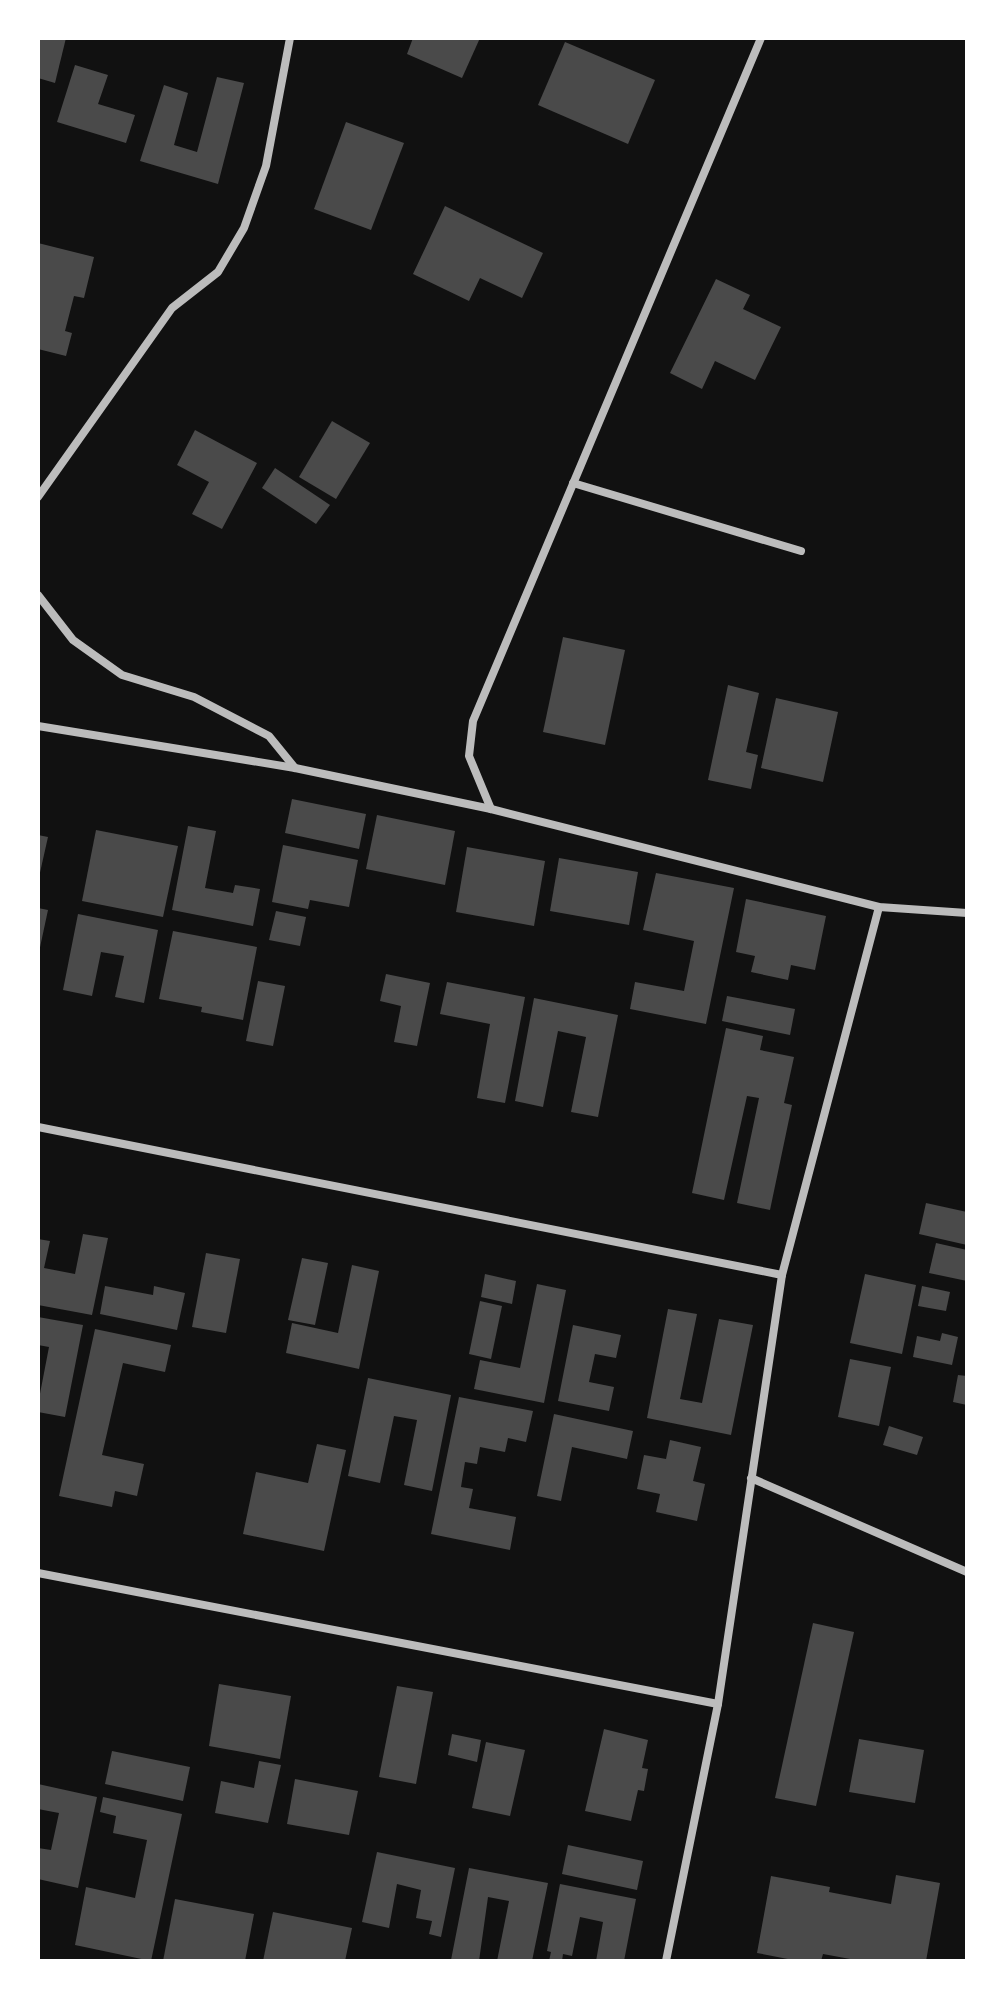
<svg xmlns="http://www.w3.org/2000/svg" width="1005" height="1999" font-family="'Open Sans',sans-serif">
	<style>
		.building { fill: #4a4a4a }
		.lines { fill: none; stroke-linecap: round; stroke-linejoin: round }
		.minor { stroke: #bcbcbc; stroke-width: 8 }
	</style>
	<rect width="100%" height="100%" fill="#111"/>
	<!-- building -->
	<g class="building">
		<polygon points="38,38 66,38 55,83 38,78"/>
		<polygon points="413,38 480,38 462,78 407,54"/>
		<polygon points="565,42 655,80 628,144 538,105"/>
		<polygon points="75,65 108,75 98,104 135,115 126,143 57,122"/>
		<polygon points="217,77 244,83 218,184 140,161 164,85 188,93 174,145 197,152"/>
		<polygon points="346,122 404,143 371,230 314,209"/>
		<polygon points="445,206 543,253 522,298 480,278 469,301 413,274"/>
		<polygon points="38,243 94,257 84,298 74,296 65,331 72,333 66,356 38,349"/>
		<polygon points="716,279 750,295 743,309 781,327 755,380 715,361 702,389 670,373"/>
		<polygon points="332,421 370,443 336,499 299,477"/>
		<polygon points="195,430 257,463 222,529 192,514 209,482 177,465"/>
		<polygon points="275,468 330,505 316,524 262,488"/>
		<polygon points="563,637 625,650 605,745 543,732"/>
		<polygon points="728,685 759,693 746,752 758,755 751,789 708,780"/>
		<polygon points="776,698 838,712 823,782 761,768"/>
		<polygon points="292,799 366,814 359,849 285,833"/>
		<polygon points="377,815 455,831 445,885 366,869"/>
		<polygon points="188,826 216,831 205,888 233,893 235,885 260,889 253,926 172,910"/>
		<polygon points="96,830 178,846 163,917 82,901"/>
		<polygon points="38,835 48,837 39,877 38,877"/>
		<polygon points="283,845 358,860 349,907 310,900 308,909 272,902"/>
		<polygon points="467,847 545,861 534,926 456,912"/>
		<polygon points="559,858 638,872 629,925 550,911"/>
		<polygon points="656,873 734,888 706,1024 630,1009 635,982 684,991 694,941 643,930"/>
		<polygon points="746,899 826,916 815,970 791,965 788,980 751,972 755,956 736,952"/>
		<polygon points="38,908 48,910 39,952 38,952"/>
		<polygon points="276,911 306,917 300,946 269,940"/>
		<polygon points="78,914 158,930 144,1003 115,997 124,956 101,952 92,996 63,990"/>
		<polygon points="173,931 257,947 243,1020 201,1012 202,1007 159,999"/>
		<polygon points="386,974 430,983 417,1046 394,1042 401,1006 380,1001"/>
		<polygon points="258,981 285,986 273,1046 246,1041"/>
		<polygon points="447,982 525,997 505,1103 477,1098 490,1024 440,1014"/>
		<polygon points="727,996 795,1009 790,1035 722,1021"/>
		<polygon points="534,998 618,1015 598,1117 571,1112 586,1037 558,1031 543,1107 515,1101"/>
		<polygon points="726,1028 763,1036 760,1050 794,1057 784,1103 792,1105 770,1210 737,1203 759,1098 747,1096 724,1200 692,1193"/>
		<polygon points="926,1203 967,1212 967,1245 919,1234"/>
		<polygon points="83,1234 108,1238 92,1315 38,1305 38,1239 50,1241 44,1268 75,1274"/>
		<polygon points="936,1243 967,1250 967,1281 929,1273"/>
		<polygon points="206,1253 240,1259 226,1333 192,1327"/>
		<polygon points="302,1258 328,1263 315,1325 288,1320"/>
		<polygon points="352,1265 379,1271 359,1369 286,1353 292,1323 338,1333"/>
		<polygon points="485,1274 516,1281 512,1304 481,1297"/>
		<polygon points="865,1274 916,1285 902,1354 850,1343"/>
		<polygon points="537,1284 566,1290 544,1403 474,1389 480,1360 520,1368"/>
		<polygon points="105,1286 153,1295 154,1286 185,1293 177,1330 100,1314"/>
		<polygon points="922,1286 950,1292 946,1311 918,1306"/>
		<polygon points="480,1301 502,1306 491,1359 469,1354"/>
		<polygon points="668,1309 697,1314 680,1399 702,1403 719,1319 753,1325 731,1435 647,1418"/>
		<polygon points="38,1317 83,1325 65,1417 38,1412 38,1404 49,1347 38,1345"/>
		<polygon points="573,1325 621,1335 616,1358 595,1354 589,1382 614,1387 609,1411 558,1401"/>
		<polygon points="95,1329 171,1345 165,1372 123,1363 102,1455 144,1464 137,1496 115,1491 112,1507 59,1496"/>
		<polygon points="942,1333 958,1337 952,1365 913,1357 917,1336 940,1341"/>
		<polygon points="850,1359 891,1367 879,1426 838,1417"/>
		<polygon points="958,1375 967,1376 967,1405 953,1402"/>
		<polygon points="368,1378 451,1395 432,1491 404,1485 417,1420 394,1416 380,1483 348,1476"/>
		<polygon points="459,1397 533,1411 526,1442 508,1438 505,1452 480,1447 477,1464 465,1462 461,1487 473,1489 469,1508 516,1517 510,1550 431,1534"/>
		<polygon points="554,1414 633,1431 627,1459 572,1447 561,1501 537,1496"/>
		<polygon points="889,1426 923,1437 917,1455 883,1445"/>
		<polygon points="670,1440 701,1447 693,1481 705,1484 697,1521 656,1512 660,1494 637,1489 644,1455 666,1459"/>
		<polygon points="317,1444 346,1450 324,1551 243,1534 256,1472 308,1483"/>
		<polygon points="813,1623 854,1632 816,1806 775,1798"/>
		<polygon points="219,1684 291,1696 280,1759 209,1746"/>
		<polygon points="397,1686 433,1692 416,1784 379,1777"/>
		<polygon points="604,1729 648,1740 642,1768 648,1769 644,1791 638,1790 631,1821 585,1811"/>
		<polygon points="452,1734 481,1740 477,1762 448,1755"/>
		<polygon points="859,1739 924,1750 915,1803 849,1792"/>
		<polygon points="486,1742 525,1750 510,1816 472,1808"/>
		<polygon points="112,1751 190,1767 183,1801 105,1784"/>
		<polygon points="259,1761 281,1765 268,1823 215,1813 221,1781 254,1788"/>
		<polygon points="295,1779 358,1791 349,1835 287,1824"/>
		<polygon points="38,1784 97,1797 78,1888 38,1879 38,1848 51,1850 59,1813 38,1809"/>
		<polygon points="103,1797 182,1814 151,1961 75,1945 86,1887 135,1898 147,1840 113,1833 116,1816 100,1812"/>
		<polygon points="568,1845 643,1861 637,1890 562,1874"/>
		<polygon points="377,1852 455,1868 441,1937 429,1934 432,1921 416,1918 421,1890 397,1884 389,1928 362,1922"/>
		<polygon points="469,1868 548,1883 532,1961 497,1961 509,1901 488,1897 479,1961 451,1960"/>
		<polygon points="896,1875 940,1883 926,1961 861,1961 823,1954 821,1961 798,1961 757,1953 771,1876 830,1887 829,1892 891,1904"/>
		<polygon points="560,1884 636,1899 624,1961 596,1961 603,1922 580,1917 572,1956 563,1954 562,1961 549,1961 551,1952 547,1951"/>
		<polygon points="175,1899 254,1914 245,1961 163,1961"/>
		<polygon points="273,1912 352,1928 345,1961 263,1961"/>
	</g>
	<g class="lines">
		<!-- minor -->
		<g class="minor">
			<polyline points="573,483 801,551"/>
			<polyline points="38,497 172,308 218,272 244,228 266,166 290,38"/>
			<polyline points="38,595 73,640 122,675 194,697 269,736 295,768"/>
			<polyline points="38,726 295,768 491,809 879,907 967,913"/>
			<polyline points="491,809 469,756 473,721 761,38"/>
			<polyline points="38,1127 782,1275"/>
			<polyline points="751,1478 967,1572"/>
			<polyline points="38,1573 718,1704"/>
			<polyline points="666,1961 718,1704 782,1275 879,907"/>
		</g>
	</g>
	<!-- border -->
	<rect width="1005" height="1999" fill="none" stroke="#ffffff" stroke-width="80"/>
</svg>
